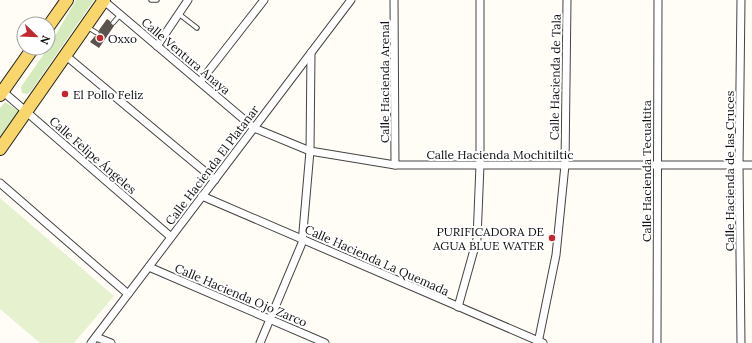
<svg xmlns="http://www.w3.org/2000/svg" width="752" height="343" font-family="Lora,serif">
	<style>
		.green { fill: #d5ebbd }
		.pitch { fill: #e6f2cf }
		.building { fill: #5a524d }
		.lines { fill: none; stroke-linecap: round; stroke-linejoin: round }
		.lane-casing { stroke: #444; stroke-width: 5.5 }
		.street-casing { stroke: #444; stroke-width: 9 }
		.primary-casing { stroke: #222; stroke-width: 14 }
		.lane { stroke: #fff; stroke-width: 3.5 }
		.street { stroke: #fff; stroke-width: 7 }
		.primary { stroke: #f9d66b; stroke-width: 12 }
		.poi-dot { fill: #c4262e; stroke: #fff; stroke-width: 1.5 }
		.labels { text-anchor: middle; dominant-baseline: central; stroke-width: 4; stroke-linejoin: round; paint-order: stroke }
		.poi-label { font-size: 12px; fill: #111; stroke: #fff; text-anchor: start }
		.street-label { font-size: 12px; fill: #111; stroke: #fff }
	</style>
	<rect width="100%" height="100%" fill="#fffdf5"/>
	<!-- green -->
	<g class="green">
		<polygon points="76,0 94,0 31,91 27,94 22,93 21,87 48,48"/>
		<polygon points="5,102 20,112 0,145 0,108"/>
	</g>
	<!-- pitch -->
	<polygon class="pitch" points="0,198 114,296 74,343 40,343 0,309"/>
	<!-- building -->
	<polygon class="building" points="107,19 110,21 111,25 114,26 99,48 90,42 95,36 100,35 99,30"/>
	<g class="lines">
		<!-- lane casing -->
		<g class="lane-casing">
			<g id="lane">
				<polyline points="151,0 157,0"/>
				<polyline points="179,14 197,28"/>
				<polyline points="113,23 120,15"/>
				<polyline points="87,27 97,33"/>
			</g>
		</g>
		<!-- street casing -->
		<g class="street-casing">
			<g id="street">
				<polyline points="103,0 254,128 310,151 395,165 752,165"/>
				<polyline points="394,0 395,165"/>
				<polyline points="157,46 188,0"/>
				<polyline points="65,55 215,180"/>
				<polyline points="200,82 264,0"/>
				<polyline points="0,89 171,237"/>
				<polyline points="0,183 128,294"/>
				<polyline points="202,196 543,343"/>
				<polyline points="149,267 325,343"/>
				<polyline points="458,307 477,239 480,165 480,0"/>
				<polyline points="96,337 111,343"/>
				<polyline points="91,343 351,0"/>
				<polyline points="260,343 302,243 310,151 311,53"/>
				<polyline points="538,343 556,255 565,165 567,0"/>
				<polyline points="657,343 658,0"/>
				<polyline points="741,343 739,165 741,0"/>
			</g>
		</g>
		<!-- primary casing -->
		<g class="primary-casing">
			<g id="primary">
				<polyline points="48,27 67,0"/>
				<polyline points="0,95 33,48"/>
				<polyline points="0,149 104,0"/>
			</g>
		</g>
		<!-- lane -->
		<use href="#lane" class="lane"/>
		<!-- street -->
		<use href="#street" class="street"/>
		<!-- primary -->
		<use href="#primary" class="primary"/>
	</g>
	<!-- markers -->
	<g class="poi-dot">
		<circle cx="100" cy="38" r="4"/>
		<circle cx="65" cy="94" r="4"/>
		<circle cx="552" cy="238" r="4"/>
	</g>
	<g class="labels">
		<!-- poi labels -->
		<g class="poi-label">
			<text x="108" y="38">Oxxo</text>
			<text x="73" y="94">El Pollo Feliz</text>
			<text x="544" y="231" text-anchor="end">PURIFICADORA DE<tspan x="544" dy="14">AGUA BLUE WATER</tspan></text>
		</g>
		<!-- street labels -->
		<g class="street-label">
			<text transform="translate(186 56) rotate(40)">Calle Ventura Anaya</text>
			<text transform="translate(555 77) rotate(-89)">Calle Hacienda de Tala</text>
			<text transform="translate(384 82) rotate(-90)">Calle Hacienda Arenal</text>
			<text x="500" y="154">Calle Hacienda Mochitiltic</text>
			<text transform="translate(93 155) rotate(41)">Calle Felipe Ángeles</text>
			<text transform="translate(212 165) rotate(-53)">Calle Hacienda El Platanar</text>
			<text transform="translate(646 171) rotate(-90)">Calle Hacienda Tecualtita</text>
			<text transform="translate(729 171) rotate(-90)">Calle Hacienda de las Cruces</text>
			<text transform="translate(377 260) rotate(24)">Calle Hacienda La Quemada</text>
			<text transform="translate(241 295) rotate(23)">Calle Hacienda Ojo Zarco</text>
		</g>
	</g>
	<!-- north arrow -->
	<g transform="translate(36 36) rotate(113)"><circle r="19" fill="#ffffff" stroke="#a0a0a0"/>
	<path d="M0-3L7 15L0 10L-7 15Z" fill="#c4262e"/>
	<text y="-6" font-size="11" font-weight="bold" text-anchor="middle" fill="#111111">N</text>
	</g>
</svg>
